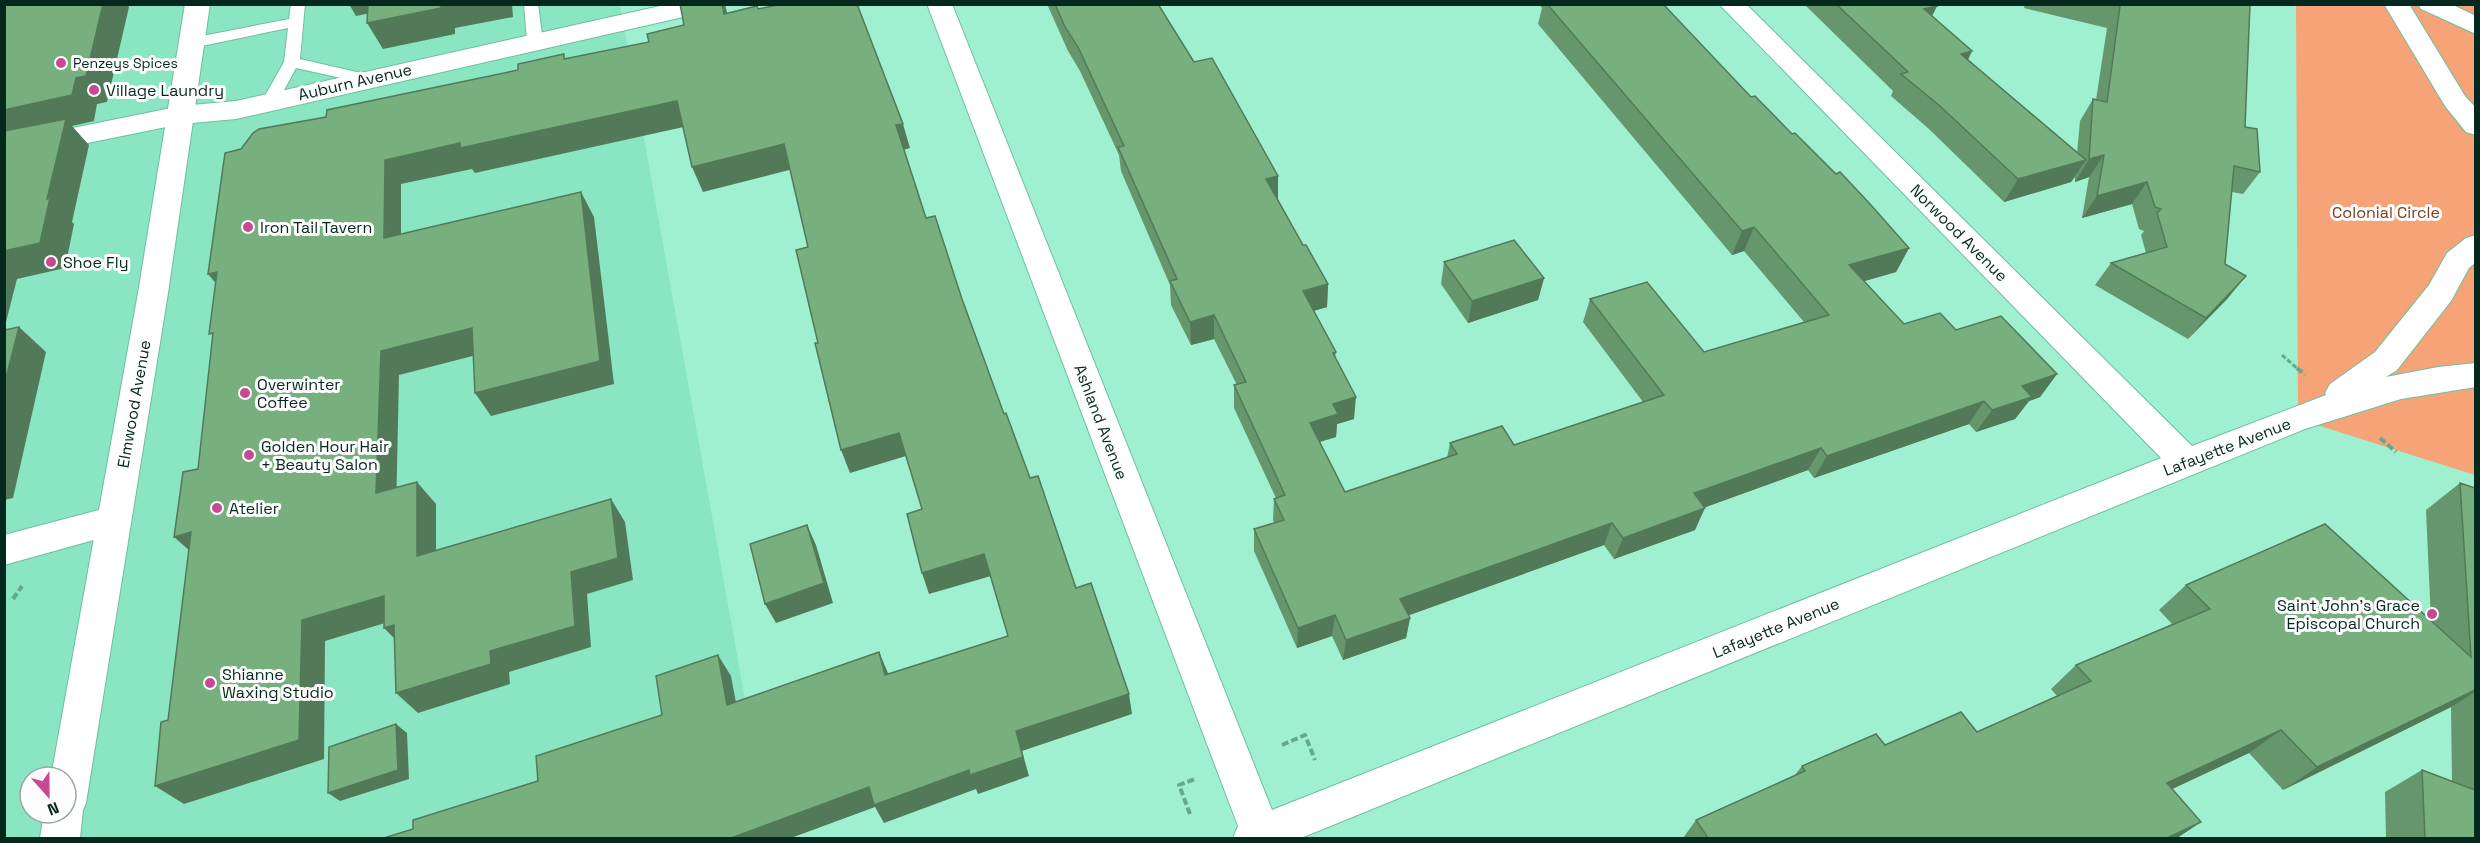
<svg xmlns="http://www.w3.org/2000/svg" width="2480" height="843" font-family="'Space Grotesk',sans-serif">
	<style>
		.built { fill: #89e5c2; fill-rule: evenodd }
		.green { fill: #f7a378 }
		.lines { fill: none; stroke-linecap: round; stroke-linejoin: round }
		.service-casing { stroke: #6dbfa0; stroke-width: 2 }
		.minor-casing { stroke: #6dbfa0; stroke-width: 2 }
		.tertiary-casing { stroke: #6dbfa0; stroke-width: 2 }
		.path-far1 { stroke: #66a88f; stroke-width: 3; stroke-dasharray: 5 2; stroke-linecap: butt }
		.path { stroke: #66a88f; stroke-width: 4; stroke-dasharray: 7 3; stroke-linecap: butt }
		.service { fill: #fff; fill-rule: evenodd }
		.minor { fill: #fff; fill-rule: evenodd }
		.tertiary { fill: #fff; fill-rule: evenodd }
		.wall { fill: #66966c }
		.shaded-wall { fill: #537a58 }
		.building { fill: #77af7e; stroke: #537a58; stroke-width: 1.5 }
		.poi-dot { fill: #c74893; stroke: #fdfdfd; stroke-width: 2 }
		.labels { text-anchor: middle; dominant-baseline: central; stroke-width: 6; stroke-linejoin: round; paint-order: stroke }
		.far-poi-label { font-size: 14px; fill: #04281d; stroke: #fdfdfd; text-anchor: start }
		.street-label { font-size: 16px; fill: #04281d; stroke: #fdfdfd }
		.poi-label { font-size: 16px; fill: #04281d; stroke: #fdfdfd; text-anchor: start }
		.park-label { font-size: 16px; fill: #7a3c19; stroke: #fdfdfd }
	</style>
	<rect width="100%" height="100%" fill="#9ef0d0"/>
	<!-- built -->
	<path class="built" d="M5 5H620L770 838H5ZM30 777H66V813H30Z"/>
	<!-- green -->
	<polygon class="green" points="2296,5 2475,5 2475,475 2298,419"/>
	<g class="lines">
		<!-- service casing -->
		<g class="service-casing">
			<g id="service">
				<polygon points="291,4 305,4 300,59 374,76 376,79 374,82 368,84 296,68 276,105 270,106 262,101 284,62 288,28 192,48 184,43 192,38 289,19"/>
				<polygon points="524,4 538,4 543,42 540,45 530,45 527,42"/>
			</g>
		</g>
		<!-- minor casing -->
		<g class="minor-casing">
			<g id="minor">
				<polygon points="669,4 717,4 714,9 705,12 236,119 181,124 4,160 4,142 181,106 236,101"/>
				<polygon points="927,4 952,4 1272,810 2161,458 1719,4 1746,4 2192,446 2326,395 2325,393 2330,384 2375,352 2429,285 2447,253 2466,238 2476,235 2476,262 2469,268 2451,301 2397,370 2386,377 2438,367 2476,363 2476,387 2401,399 2305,429 1301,838 1233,838 1238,826"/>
				<polygon points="114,506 126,511 131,521 126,531 4,565 4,535"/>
			</g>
		</g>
		<!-- tertiary casing -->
		<g class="tertiary-casing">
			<g id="tertiary">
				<polygon points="185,4 210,4 168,293 86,803 83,810 80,838 40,838 44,813 66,813 66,777 51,777 138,293"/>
				<polygon points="2384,4 2409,4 2465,96 2476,108 2476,135 2466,132 2445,106"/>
				<polygon points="2418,4 2451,4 2476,16 2476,34 2421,9"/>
			</g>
		</g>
		<!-- path-far1 -->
		<polyline class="path-far1" points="2282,355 2299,370"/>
		<!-- path -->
		<g class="path">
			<polyline points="2297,368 2305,375"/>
			<polyline points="2380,438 2396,452"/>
			<polyline points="13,599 22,586"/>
			<polyline points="1282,745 1305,735 1315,760"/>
			<polyline points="1190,814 1179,785 1195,779"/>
		</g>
		<!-- service -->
		<use href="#service" class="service"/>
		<!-- minor -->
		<use href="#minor" class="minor"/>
		<!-- tertiary -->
		<use href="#tertiary" class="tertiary"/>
	</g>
	<!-- wall -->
	<g class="wall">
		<polygon points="1047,4 1158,4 1278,200 1303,245 1328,284 1327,307 1314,311 1336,352 1335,358 1354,419 1337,424 1336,437 1320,442 1345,492 1447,458 1450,443 1514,445 1643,402 1583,322 1590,299 1704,352 1804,322 1744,251 1732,255 1538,24 1542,8 1539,4 1663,4 1751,97 1792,134 1909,248 1896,272 1864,281 1904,324 1956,330 2057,374 2040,397 2029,401 2015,419 1976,432 1969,424 1814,478 1808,470 1704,507 1695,530 1614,559 1604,545 1408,615 1410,618 1406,638 1343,660 1332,636 1297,648 1254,551 1254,529 1274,523 1273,520 1274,499 1276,498 1234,408 1234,385 1237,385 1214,339 1191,345 1171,305 1170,285 1121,171 1119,155 1080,71 1068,51"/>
		<polygon points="1804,4 1935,4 1937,6 1932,16 1972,51 1968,60 2077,153 2080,121 2093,99 2096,100 2107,28 2024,8 2025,4 2250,4 2245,127 2260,172 2243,194 2232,192 2225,264 2228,298 2188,339 2095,285 2111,263 2146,253 2141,235 2144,231 2139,229 2132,204 2082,218 2089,177 2075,182 2075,177 2071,182 2004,202 1929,129 1891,96 1893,91"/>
		<polygon points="1444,262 1544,278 1538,300 1468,323 1441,284"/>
		<polygon points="2460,483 2475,488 2475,838 2386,838 2385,792 2422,770 2452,781 2451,707 2283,790 2249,753 2172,789 2201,822 2177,838 1683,838 1696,820 1795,775 1802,766 1885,745 1977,732 2057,696 2051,689 2076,665 2172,624 2159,610 2186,585 2431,621 2426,510"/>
	</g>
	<!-- shaded-wall -->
	<g class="shaded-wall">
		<polygon points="103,4 127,4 129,7 107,102 97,104 94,121 72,126 89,145 72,222 74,224 65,268 17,279 4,330 4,110 76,78"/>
		<polygon points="349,4 380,4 384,10 356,16"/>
		<polygon points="441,4 512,4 513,17 455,28 455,34 383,49 367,23"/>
		<polygon points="722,4 725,4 733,38 724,14"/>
		<polygon points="1937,6 1926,28 1924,9"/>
		<polygon points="1972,51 1961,74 1961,54"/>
		<polygon points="677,101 688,126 475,173 472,169 401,184 401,262 384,238 385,160 460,143"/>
		<polygon points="903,124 910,148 903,150 896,125"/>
		<polygon points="784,144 793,169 703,192 692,167"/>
		<polygon points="2104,155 2089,177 2075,182 2089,159"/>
		<polygon points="2086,160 2071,182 2004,202 2018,179"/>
		<polygon points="1278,176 1278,200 1266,179"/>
		<polygon points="2147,182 2132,204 2082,218 2097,196"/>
		<polygon points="581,192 594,217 614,384 491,416 475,393"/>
		<polygon points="1754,227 1744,251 1732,255 1742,231"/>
		<polygon points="1909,248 1896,272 1837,289 1849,265"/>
		<polygon points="217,272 229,299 208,274"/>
		<polygon points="2246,276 2228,298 2188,339 2206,318"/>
		<polygon points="1544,278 1538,300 1468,323 1472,301"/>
		<polygon points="1328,284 1327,307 1302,314 1303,291"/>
		<polygon points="1214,315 1214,339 1191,345 1190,322"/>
		<polygon points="19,327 46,352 13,498 4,500 4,386"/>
		<polygon points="472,328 488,352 399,375 396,515 376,493 381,351"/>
		<polygon points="2057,374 2040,397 2029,401 2015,419 1976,432 1992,410 2022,386"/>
		<polygon points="1356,397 1354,419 1337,424 1336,437 1308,445 1310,423 1333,404"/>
		<polygon points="1984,401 1969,424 1814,478 1827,456"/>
		<polygon points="899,433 906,456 850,473 841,450"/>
		<polygon points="1821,448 1808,470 1684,515 1694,493"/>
		<polygon points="417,482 436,504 436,578 417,556"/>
		<polygon points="611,499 625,522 633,580 587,594 591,647 509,672 510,684 418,713 396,693 490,651 571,572"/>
		<polygon points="1705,508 1695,530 1614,559 1623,538"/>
		<polygon points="1612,523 1604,545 1396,620 1400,599"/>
		<polygon points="807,525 816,545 833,603 776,623 765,604"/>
		<polygon points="191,532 199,559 174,537"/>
		<polygon points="984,554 991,576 929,594 922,573"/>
		<polygon points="384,596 405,617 325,641 324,759 184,804 155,786 302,620"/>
		<polygon points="1335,615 1332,636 1297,648 1298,628"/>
		<polygon points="1410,618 1406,638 1343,660 1346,640"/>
		<polygon points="394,625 405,649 384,628"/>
		<polygon points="879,652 888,673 894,695 885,675"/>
		<polygon points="718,655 731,676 740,724 727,705"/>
		<polygon points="2475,690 2475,692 2451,707 2283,790 2317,767"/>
		<polygon points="1129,694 1132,714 1022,751 1029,776 978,794 976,789 884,823 875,807 791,838 731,838 1016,731"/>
		<polygon points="396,724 407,733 409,779 340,801 328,793"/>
		<polygon points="2281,730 2249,753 2138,805 2167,783"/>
		<polygon points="2201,822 2177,838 2167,838"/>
	</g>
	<!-- building -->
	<g class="building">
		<polygon points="4,4 103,4 86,76 76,78 72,95 4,110"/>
		<polygon points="368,4 441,4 441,8 367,23"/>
		<polygon points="680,4 722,4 724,14 757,6 758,9 782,4 857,4 903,124 896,125 926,218 935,216 962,299 1004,414 1006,413 1030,478 1038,476 1076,588 1091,583 1129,694 1016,731 1023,757 970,775 969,770 874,805 869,787 731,838 384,838 413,829 413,820 538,781 536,756 662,715 656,676 718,655 727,705 879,652 885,675 1008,636 984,554 922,573 907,514 922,509 899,433 841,450 815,343 818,343 796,250 808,247 784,144 692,167 677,101 460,148 460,143 385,160 384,238 581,192 600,361 475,393 472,328 381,351 376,493 417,482 417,556 611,499 618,558 571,572 575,626 490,651 491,664 396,693 394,625 384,628 384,596 302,620 299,740 155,786 161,722 168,720 191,532 174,537 183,472 198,469 213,333 209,334 217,272 208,274 225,153 241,149 253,133 259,129 326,117 327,110 518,70 518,64 564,54 564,59 649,42 647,34 684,25"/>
		<polygon points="1055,4 1158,4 1194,62 1212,58 1278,176 1266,179 1303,245 1306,245 1328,284 1303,291 1336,352 1333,353 1356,397 1333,404 1338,414 1310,423 1345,492 1457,454 1450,443 1502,426 1514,445 1664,395 1590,299 1647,282 1704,352 1829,315 1754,227 1742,231 1547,4 1663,4 1751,97 1755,96 1792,134 1795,133 1836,174 1840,172 1871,205 1909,248 1849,265 1904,324 1940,313 1956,330 2001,316 2057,374 2022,386 2032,397 1992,410 1984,401 1827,456 1821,448 1694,493 1705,508 1623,538 1612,523 1400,599 1410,618 1346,640 1335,615 1298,628 1254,529 1284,520 1274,499 1285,495 1234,385 1246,382 1214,315 1190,322 1170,281 1177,279 1118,147 1124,146 1078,47 1065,27"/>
		<polygon points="1836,4 1935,4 1937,6 1924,9 1972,51 1961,54 2086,160 2018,179 1940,106 1901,74 1908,72"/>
		<polygon points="2114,4 2250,4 2245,127 2257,129 2260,172 2234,166 2225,264 2246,276 2206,318 2111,263 2167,247 2157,213 2161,209 2155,207 2147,182 2097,196 2104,155 2089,159 2093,99 2107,102 2120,6"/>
		<polygon points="66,119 47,199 50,198 40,243 4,251 4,131"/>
		<polygon points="1514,240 1544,278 1472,301 1444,262"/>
		<polygon points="19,327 4,386 4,330"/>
		<polygon points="2460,483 2475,488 2475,690 2317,767 2281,730 2167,783 2201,822 2167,838 1708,838 1696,820 1805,771 1802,766 1876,734 1885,745 1961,712 1977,732 2091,681 2076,665 2210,609 2186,585 2325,524 2471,657"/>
		<polygon points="807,525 824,583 765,604 750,544"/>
		<polygon points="396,724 398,770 328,793 329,747"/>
		<polygon points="2422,770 2475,790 2475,838 2425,838"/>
	</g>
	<!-- markers -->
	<g class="poi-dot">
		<circle cx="61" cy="63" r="6"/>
		<circle cx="94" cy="90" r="6"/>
		<circle cx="248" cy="227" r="6"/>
		<circle cx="51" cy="262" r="6"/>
		<circle cx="245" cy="393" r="6"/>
		<circle cx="249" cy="455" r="6"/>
		<circle cx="217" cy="508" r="6"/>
		<circle cx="2432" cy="614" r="6"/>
		<circle cx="210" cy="683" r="6"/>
	</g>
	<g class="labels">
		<!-- far-poi labels -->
		<g class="far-poi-label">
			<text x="73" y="63">Penzeys Spices</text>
		</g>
		<!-- street labels -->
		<g class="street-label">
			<text transform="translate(355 82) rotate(-13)">Auburn Avenue</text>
			<text transform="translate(1959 233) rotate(45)">Norwood Avenue</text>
			<text transform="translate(134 404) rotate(-80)">Elmwood Avenue</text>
			<text transform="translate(1101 422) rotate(69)">Ashland Avenue</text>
			<text transform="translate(2227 447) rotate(-21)">Lafayette Avenue</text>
			<text transform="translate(1776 628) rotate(-22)">Lafayette Avenue</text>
		</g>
		<!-- poi labels -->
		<g class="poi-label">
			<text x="106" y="90">Village Laundry</text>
			<text x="260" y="227">Iron Tail Tavern</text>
			<text x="63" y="262">Shoe Fly</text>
			<text x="257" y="384">Overwinter<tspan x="257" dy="18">Coffee</tspan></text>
			<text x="261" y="446">Golden Hour Hair<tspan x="261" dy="18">+ Beauty Salon</tspan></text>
			<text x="229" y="508">Atelier</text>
			<text x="2420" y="605" text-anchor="end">Saint John's Grace<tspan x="2420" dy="18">Episcopal Church</tspan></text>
			<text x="222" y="674">Shianne<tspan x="222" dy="18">Waxing Studio</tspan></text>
		</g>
		<!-- park labels -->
		<g class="park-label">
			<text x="2386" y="212">Colonial Circle</text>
		</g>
	</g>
	<!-- border -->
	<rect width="2480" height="843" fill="none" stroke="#04281d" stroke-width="12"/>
	<!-- north arrow -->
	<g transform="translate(48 795) rotate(159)"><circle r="28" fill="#fdfdfd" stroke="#99a8a3" stroke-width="1.5"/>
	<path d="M0-4.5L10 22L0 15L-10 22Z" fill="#c74893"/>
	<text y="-9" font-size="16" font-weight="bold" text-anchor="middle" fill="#04281d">N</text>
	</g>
</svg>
